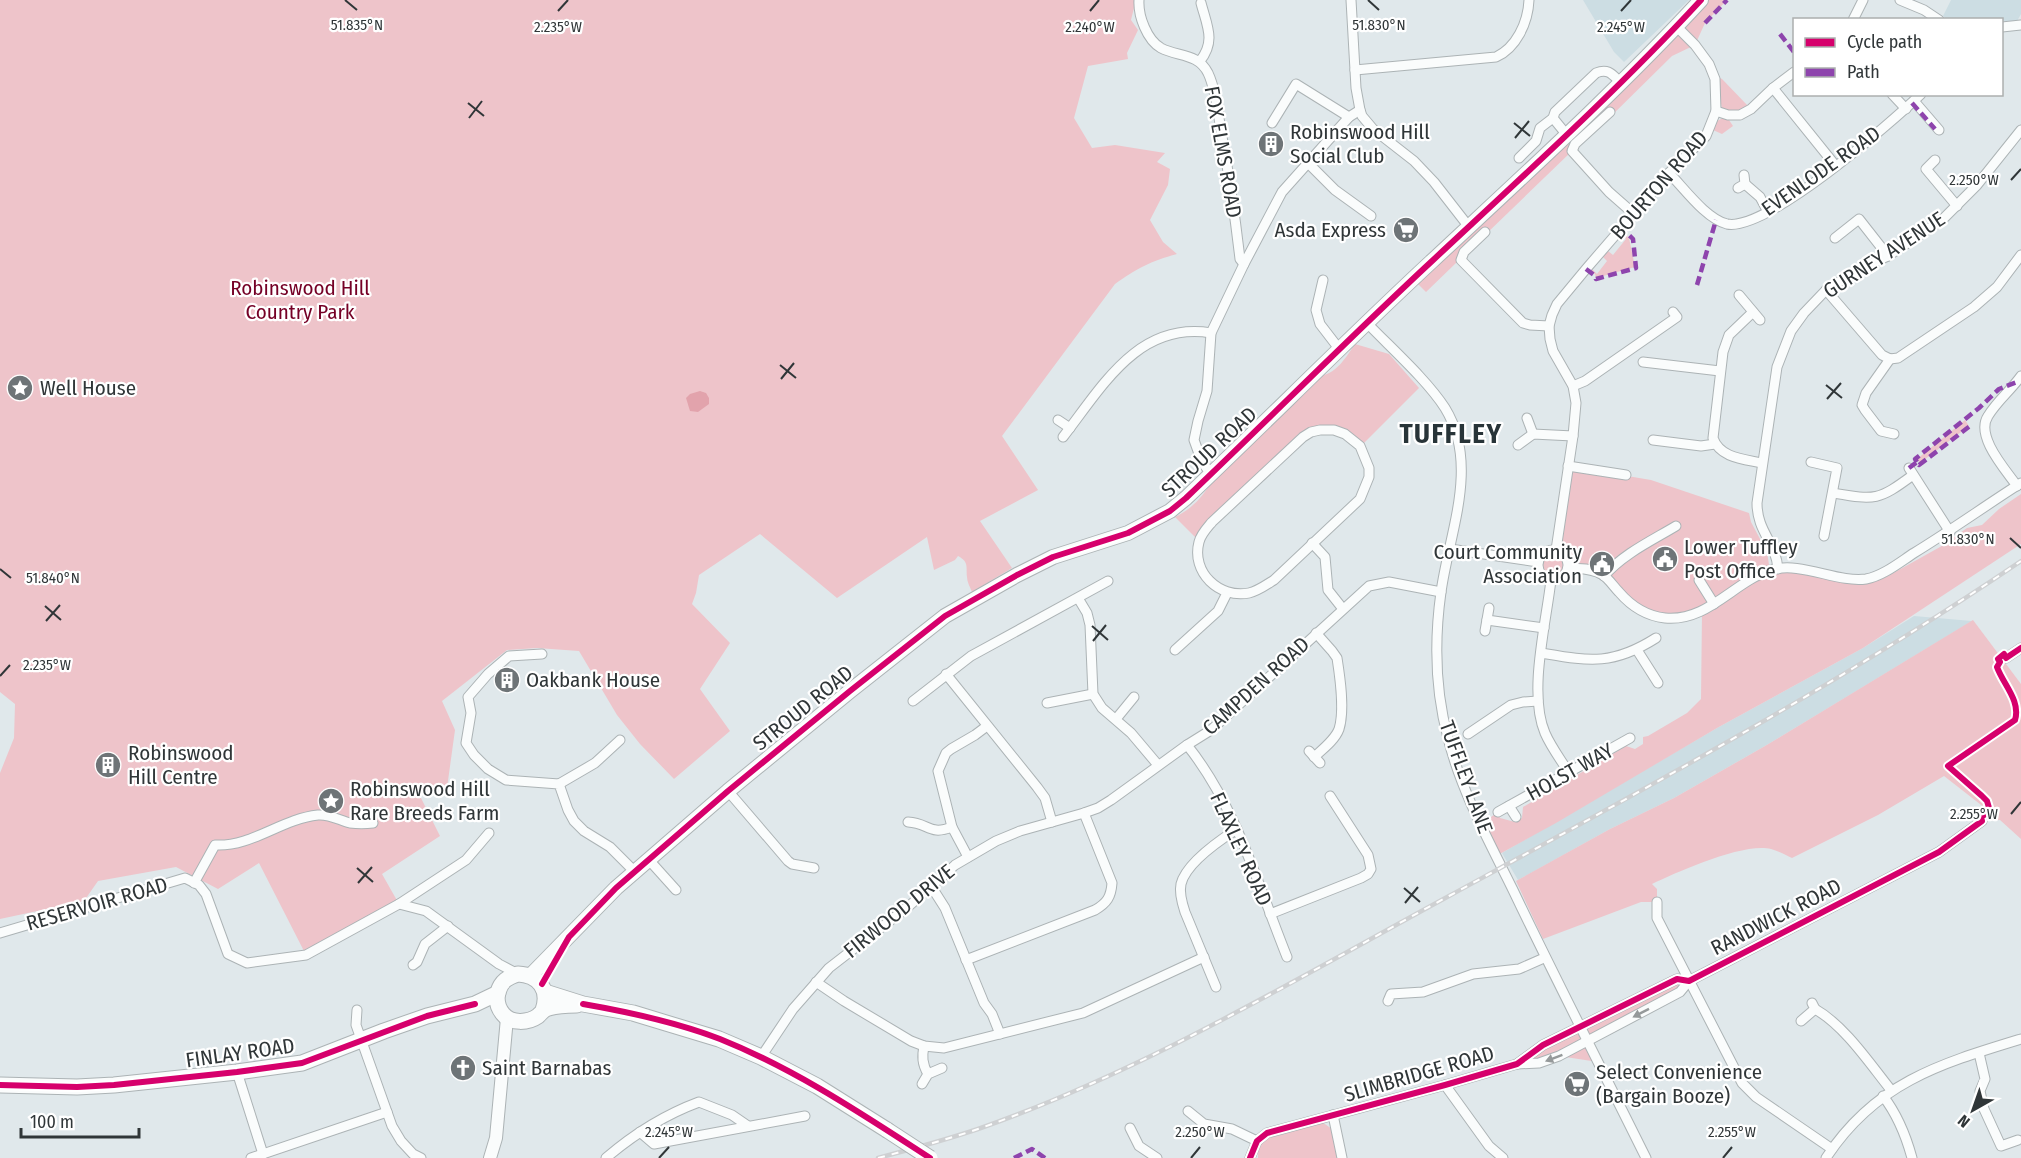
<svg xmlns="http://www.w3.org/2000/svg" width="2021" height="1158" font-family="'Fira Sans Condensed',sans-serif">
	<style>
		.built { fill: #ccdde3 }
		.green { fill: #eec4ca }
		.water { fill: #e2a3ac }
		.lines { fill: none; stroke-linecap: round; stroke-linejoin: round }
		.minor-casing { stroke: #acb3b5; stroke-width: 11 }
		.secondary-casing { stroke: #acb3b5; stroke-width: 14 }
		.primary-casing { stroke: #acb3b5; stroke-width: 16 }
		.trunk-casing { stroke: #acb3b5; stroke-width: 17 }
		.minor { stroke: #fafcfc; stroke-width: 9 }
		.secondary { stroke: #fafcfc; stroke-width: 12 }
		.primary { stroke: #fafcfc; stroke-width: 14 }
		.trunk { stroke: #fafcfc; stroke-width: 15 }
		.rail-casing { stroke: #ced0d2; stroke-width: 4.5 }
		.rail { stroke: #fff; stroke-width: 2; stroke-dasharray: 7; stroke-linecap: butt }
		.trunk-bridge-casing { stroke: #acb3b5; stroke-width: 17; stroke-linecap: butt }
		.trunk-bridge { stroke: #fafcfc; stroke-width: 15 }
		.quiet { stroke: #8e44ad; stroke-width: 4.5; stroke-dasharray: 9 4.5; stroke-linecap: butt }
		.cycleway-casing { stroke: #fff; stroke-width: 10 }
		.cycleway { stroke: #d6006c; stroke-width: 6 }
		.oneway { fill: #95999a }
		.ticks { fill: none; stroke: #303638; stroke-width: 2 }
		.labels { text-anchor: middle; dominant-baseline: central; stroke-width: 4.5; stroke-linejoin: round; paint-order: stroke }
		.poi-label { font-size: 21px; fill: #303638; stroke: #fff; text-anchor: start }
		.street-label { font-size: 21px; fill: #303638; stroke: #fff }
		.park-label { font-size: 21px; fill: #750026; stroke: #fff }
		.district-label { font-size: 27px; font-weight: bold; letter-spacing: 1.5px; fill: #283438; stroke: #fff }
		.ticks-label { font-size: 15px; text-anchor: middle; fill: #303638; stroke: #fff; stroke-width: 4.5; stroke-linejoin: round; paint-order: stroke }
	</style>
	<rect width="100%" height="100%" fill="#e0e8eb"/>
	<!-- built -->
	<g class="built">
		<polygon points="1583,0 1689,0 1624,62 1614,52"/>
		<polygon points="1951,0 2021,0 2021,14 2017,21 2007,22 1999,19 1947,19 1943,16"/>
		<polygon points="1914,616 1972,621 1765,746 1674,798 1610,829 1518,880 1502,853 1717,728 1863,648"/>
	</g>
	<!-- green -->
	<g class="green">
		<path d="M0 0H1136L1131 20 1138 30 1127 53 1128 59 1088 66 1074 118 1092 148 1115 145 1165 153 1157 162 1170 169 1168 185 1150 220 1163 242 1177 254C1151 261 1136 269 1115 284L1002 436 1038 490 980 521 1012 568 972 592C970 587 967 582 967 577 966 566 969 562 958 556L955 560 934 570 927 537 837 598 760 534 699 575 696 593 692 604 730 643 700 689 730 731 674 779 640 744 617 715 579 651 537 648 507 650 442 701 455 730 447 788H416L440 836 382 874 399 904 306 955 259 863 218 889 176 867 98 881 84 901 0 919V773L14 738 15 704 0 692Z"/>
		<polygon points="1701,0 1727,0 1705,23 1695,45 1672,56 1598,129 1572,151 1426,292 1413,279"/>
		<polygon points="1716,76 1722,79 1748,106 1734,112 1722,109"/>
		<polygon points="1723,118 1729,120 1733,126 1722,134 1713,130 1717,121"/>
		<polygon points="1624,233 1629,238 1635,267 1596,278 1595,274 1590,272 1592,269 1597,274 1607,261 1603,257 1608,251 1613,255 1626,239 1622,235"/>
		<path d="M1355 344 1389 354 1419 388 1364 443 1345 434 1311 432 1212 522 1199 541 1175 517C1191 509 1201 499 1210 484L1321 376C1338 372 1346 357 1355 344Z"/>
		<polygon points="1965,420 1969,426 1920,463 1917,459"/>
		<polygon points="1568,466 1651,480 1749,513 1751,522 1767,552 1770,571 1778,569 1853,578 1885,571 1888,576 1940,547 1967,528 1982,525 1999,509 2021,494 2021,544 1863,648 1717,728 1556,823 1496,856 1479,822 1491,817 1498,812 1500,818 1515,822 1522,818 1523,807 1626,746 1635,749 1643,744 1643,737 1648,736 1687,713 1701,699 1702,612 1683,618 1643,612 1604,576 1568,569 1565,556 1556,550"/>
		<circle cx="1553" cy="564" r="11"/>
		<path d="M1973 620 2021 684V839L2000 820 1982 821 1985 808 1944 776 1878 815 1792 858C1786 855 1778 851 1771 849 1744 842 1677 872 1652 884L1657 889V902H1641L1543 939 1516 881 1610 829 1674 798 1765 746Z"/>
		<polygon points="1677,979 1689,981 1680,992 1587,1040 1598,1062 1559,1056 1517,1064"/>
		<polygon points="1322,1122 1332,1129 1337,1158 1258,1158 1258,1149 1263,1140"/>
	</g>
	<!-- water -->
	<polygon class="water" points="700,391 706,393 709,398 709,404 698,412 690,411 686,398 690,394"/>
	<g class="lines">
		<!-- minor casing -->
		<g class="minor-casing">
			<g id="minor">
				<path d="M1139 0C1138 16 1147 40 1161 48 1178 57 1198 53 1208 73 1216 90 1218 113 1221 131 1229 174 1235 216 1240 259L1244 264"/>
				<polyline points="1351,0 1356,88 1360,110 1362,116 1373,129 1414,161 1434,182 1469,227"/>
				<polyline points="1900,0 1924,10 1939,20"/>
				<polyline points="1853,20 1863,0"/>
				<polyline points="2002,27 2021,25"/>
				<path d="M1200 61C1216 41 1207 26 1201 3"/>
				<path d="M1355 70 1496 57C1516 48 1528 23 1529 0"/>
				<polyline points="1773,88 1835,165"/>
				<polyline points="1892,94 1906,109"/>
				<polyline points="1914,101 1939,130"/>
				<polyline points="1716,111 1728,115 1740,115 1751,109 1773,88 1794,72"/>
				<polyline points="1610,112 1575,144 1572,151 1609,192 1634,214"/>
				<polyline points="1553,118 1566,134"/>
				<polyline points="1272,123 1296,84 1349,117"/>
				<path d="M1519 158 1536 141 1540 128 1553 118 1555 112 1596 73C1608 68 1612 74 1620 82"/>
				<polyline points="1935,160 1926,169 1957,206"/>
				<polyline points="1308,163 1335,190 1371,216"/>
				<path d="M1669 173C1684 188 1706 219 1727 224 1766 232 1891 123 1921 94"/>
				<polyline points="1745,184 1760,197 1768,212"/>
				<polyline points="1738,188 1745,184 1744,175"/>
				<polyline points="1485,232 1464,252 1461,260 1523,323 1530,325 1549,326"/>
				<polyline points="1835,238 1859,219 1888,256"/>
				<polyline points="1323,280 1316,310 1320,324 1340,350"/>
				<polyline points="1826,290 1882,355 1890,359"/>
				<polyline points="1739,295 1760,320"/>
				<path d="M1753 312 1729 335 1723 352 1713 438C1720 458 1743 459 1762 463"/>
				<path d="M1367 323C1391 348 1427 380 1445 408 1480 465 1449 533 1441 592 1434 642 1435 690 1448 738 1461 791 1489 841 1513 890 1556 980 1602 1069 1646 1158"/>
				<polyline points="1890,359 1898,358 1974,307 1997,287 2021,255"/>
				<polyline points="1890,359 1866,393 1862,405 1865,410 1881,431 1894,434"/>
				<polyline points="1643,362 1720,371"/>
				<polyline points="1573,386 1585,381 1677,317 1673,312"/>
				<polyline points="1527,418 1533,434"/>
				<polyline points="1058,420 1070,428"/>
				<path d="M1320 430H1334L1345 434 1360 446 1369 468V477L1360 499 1274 580C1266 585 1258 591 1249 593 1219 599 1191 572 1199 542 1201 534 1207 528 1212 522L1303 437 1311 432Z"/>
				<path d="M1063 437C1102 387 1138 321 1211 333"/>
				<polyline points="1653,440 1701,446 1715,444"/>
				<polyline points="1518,445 1533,434 1573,436"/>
				<polyline points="1811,462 1837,468 1824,536"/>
				<polyline points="1568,466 1626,475"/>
				<polyline points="1909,468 1950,532"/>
				<polyline points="1211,474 1202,462 1194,440 1198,421 1207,391 1211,333 1244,264 1282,192 1349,117 1360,110"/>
				<path d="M2017 486C2005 469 1975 436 1988 416 1997 401 2011 390 2021 376"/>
				<path d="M1833 493C1875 500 1878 501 1913 475"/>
				<polyline points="1312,543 1325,557 1328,590 1343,609"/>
				<polyline points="1450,549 1538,562"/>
				<circle cx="1553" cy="565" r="15"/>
				<polyline points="1556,550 1573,436 1576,403 1573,386 1553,351 1550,339 1549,326 1552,315 1557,304 1586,269 1669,173 1706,136 1716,111 1715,79 1709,64 1695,45 1677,27"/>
				<path d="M1568 569C1580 568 1592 568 1603 575 1609 579 1614 587 1619 592 1631 606 1647 616 1665 618 1708 622 1733 582 1771 570 1801 561 1837 583 1866 579 1883 576 1900 562 1914 553 1950 531 1985 506 2021 483"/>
				<path d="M1778 569C1776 542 1757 532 1757 503L1777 367 1791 331 1804 313 1826 290 1860 269 1888 256 1942 220 1977 185 2021 130"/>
				<path d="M1604 576C1623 554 1651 541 1676 526"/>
				<path d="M1551 580C1546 624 1528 693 1545 733 1551 747 1561 760 1569 773"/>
				<polyline points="1699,580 1714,604"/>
				<polyline points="1078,598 1087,613 1090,625 1093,694 1102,708 1131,733 1158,765"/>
				<polyline points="1487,620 1544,628"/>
				<polyline points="1485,631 1489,608"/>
				<polyline points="1175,650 1218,611 1227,593"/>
				<polyline points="1637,650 1658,683"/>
				<path d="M1541 653C1589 661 1612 666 1656 638"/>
				<polyline points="542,654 509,656 488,674 468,697 471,713 466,743 474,755 488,769 506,780 559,784 568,810 574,821 584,831 610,847 635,872"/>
				<polyline points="2006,658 2021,648"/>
				<polyline points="946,674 1037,787 1045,798 1052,822"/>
				<polyline points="913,701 971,656 1108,581"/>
				<polyline points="1047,703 1093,694"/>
				<polyline points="1116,719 1134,697"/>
				<polyline points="1468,734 1511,705 1523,702 1538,701"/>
				<path d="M1187 745C1236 806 1258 885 1287 957"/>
				<polyline points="1309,751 1320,763"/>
				<path d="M1314 757C1323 749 1335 740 1339 729 1345 710 1340 677 1337 658L1332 651 1316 633"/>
				<polyline points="559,784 595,763 620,740"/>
				<polyline points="728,791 788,861 792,864 814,868"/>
				<polyline points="1509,806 1516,817"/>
				<polyline points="1498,812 1630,738"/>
				<path d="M908 822C929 823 929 836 952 827"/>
				<polyline points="968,857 952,827 938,771 946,753 951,749 975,735 987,726"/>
				<polyline points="649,860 676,890"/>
				<path d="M194 883 215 845C252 847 281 819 318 815 329 814 339 820 350 823 358 824 365 824 373 823"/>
				<polyline points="931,886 945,908 984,1003 992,1014 1000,1034"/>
				<polyline points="1657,902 1657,918 1742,1083 1756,1097 1832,1149"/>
				<polyline points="399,904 466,860 489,833"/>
				<polyline points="1270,914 1361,878 1368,874 1371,869 1368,855 1330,796"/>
				<polyline points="0,933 185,878 199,885 206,894 228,954 247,963 306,955 399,904 426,911 499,964 518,974"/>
				<path d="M966 960 1095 910C1107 903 1111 897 1112 883L1084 813"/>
				<polyline points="413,965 417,962 425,944 448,926"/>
				<polyline points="816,982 844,1001 911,1041 924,1046 944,1048 1083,1013 1204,957"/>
				<path d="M1216 987 1185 912C1182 903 1179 893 1181 884 1186 863 1220 840 1237 829"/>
				<polyline points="1388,1001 1391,994 1423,992 1473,974 1519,969 1544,958"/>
				<path d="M1815 1009C1845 1026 1870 1064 1891 1090"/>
				<polyline points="357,1010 356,1025 392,1126 401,1141 413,1154 421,1158"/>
				<polyline points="1801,1021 1815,1009 1812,1003"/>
				<path d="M924 1046C922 1056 922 1064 928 1074"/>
				<polyline points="1979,1053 1985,1079 1980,1091 1984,1109 2001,1146 2018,1140"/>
				<polyline points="761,1057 793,1009 829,968 909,906 955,865 996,841 1020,831 1084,813 1098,808 1111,800 1187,745 1211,730 1369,586 1389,582 1441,592"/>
				<polyline points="1517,1064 1543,1045 1677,979 1689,981"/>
				<polyline points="237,1072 263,1154"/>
				<polyline points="922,1084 928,1074 942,1068"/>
				<polyline points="1445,1085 1489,1146 1503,1158"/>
				<path d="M1883 1096C1897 1114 1906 1136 1912 1158"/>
				<polyline points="1188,1111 1204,1124 1232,1129 1257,1141"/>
				<polyline points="1333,1115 1342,1158"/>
				<polyline points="1130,1128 1139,1146 1157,1158"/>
				<polyline points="640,1132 654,1144 805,1116"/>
				<polyline points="251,1158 387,1112"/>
				<path d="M606 1158C634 1134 664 1115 699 1102L732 1115 748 1126"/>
				<polyline points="1250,1158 1257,1141 1267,1133 1445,1085 1517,1064 1539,1063 1559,1056 1680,992 1689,981 1939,852 1982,821"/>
				<path d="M1826 1158C1875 1083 1939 1064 2021 1039"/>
			</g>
		</g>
		<!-- secondary casing -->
		<g class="secondary-casing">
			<polyline id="secondary" points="490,1158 496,1138 507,1018"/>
		</g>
		<!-- primary casing -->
		<g class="primary-casing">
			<path id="primary" d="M530 976 616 888 728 791 850 691 945 616 1017 575 1053 557 1128 533 1170 511 1186 498C1268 420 1348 339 1431 262 1522 177 1617 91 1701 0"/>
		</g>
		<!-- trunk casing -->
		<g class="trunk-casing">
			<g id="trunk">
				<polyline points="545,992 583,1004 633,1013 719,1039 761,1057 817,1086 887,1130"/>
				<path d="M543 1010C550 990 539 975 518 974 508 977 501 981 498 992 496 1000 498 1008 503 1014 511 1024 528 1023 538 1016 542 1012 544 1009 549 1008 558 1005 568 1005 577 1005"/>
				<polyline points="0,1085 77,1087 114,1085 237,1072 302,1063 384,1031 427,1016 475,1004 498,993"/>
			</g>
		</g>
		<!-- minor -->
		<use href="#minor" class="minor"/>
		<!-- secondary -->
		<use href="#secondary" class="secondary"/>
		<!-- primary -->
		<use href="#primary" class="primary"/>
		<!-- trunk -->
		<use href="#trunk" class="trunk"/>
		<!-- rail casing -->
		<g class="rail-casing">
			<path id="rail" d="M878 1158C912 1149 945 1140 978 1129 1144 1071 1296 979 1449 896 1643 790 1838 685 2021 561"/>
		</g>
		<!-- rail -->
		<use href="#rail" class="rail"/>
		<!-- trunk-bridge casing -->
		<g class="trunk-bridge-casing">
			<polyline id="trunk-bridge" points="887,1130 930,1158"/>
		</g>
		<!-- trunk-bridge -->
		<use href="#trunk-bridge" class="trunk-bridge"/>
		<!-- quiet -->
		<g class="quiet">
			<polyline points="1705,23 1727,0"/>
			<polyline points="1780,34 1794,52"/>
			<polyline points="1912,103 1935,129"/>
			<polyline points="1586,269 1594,275 1596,279 1636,268 1633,239 1622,228"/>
			<polyline points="1697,285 1716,220"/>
			<polyline points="1917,462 1915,459 1979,408 1999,389 2017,382"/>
			<polyline points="1909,468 1917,462 1919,465 1970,426"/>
			<polyline points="1014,1158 1032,1149 1045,1158"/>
		</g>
		<!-- cycleway casing -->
		<g class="cycleway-casing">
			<g id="cycleway">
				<path d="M542 984 569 937 616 888 728 791 850 691 945 616 1017 575 1053 557 1128 533 1170 511 1186 498C1268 420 1348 339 1431 262 1522 177 1617 91 1701 0"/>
				<path d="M583 1004C629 1012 676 1022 720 1039 795 1069 862 1114 930 1158"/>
				<polyline points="0,1085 77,1087 114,1085 237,1072 302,1063 427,1016 475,1004"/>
				<path d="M1250 1158 1257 1141 1267 1133 1445 1085 1517 1064 1543 1045 1677 979 1689 981 1939 852 1982 821 1981 817 1990 811 1987 801 1982 796 1948 766 2015 720C2021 701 2003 684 1997 667L2000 662 1998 659 2004 654 2006 658 2021 648"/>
			</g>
		</g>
		<!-- cycleway -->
		<use href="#cycleway" class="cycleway"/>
	</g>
	<!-- one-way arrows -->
	<defs><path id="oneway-solid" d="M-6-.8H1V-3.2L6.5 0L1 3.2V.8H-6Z" transform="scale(1.5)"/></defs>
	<g class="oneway">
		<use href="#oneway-solid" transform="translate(1641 1013) rotate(153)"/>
		<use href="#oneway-solid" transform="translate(1554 1058) rotate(159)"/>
	</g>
	<!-- ticks -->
	<path class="ticks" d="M345 0 357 10M1368 0 1379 10M558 11 568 0M1090 11 1099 0M1621 11 1631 0M468 103 484 116M469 118 482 101M1514 123 1530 136M1515 138 1529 121M2011 180 2021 169M780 365 796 378M781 379 794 363M1826 385 1842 398M1827 399 1841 383M2010 538 2021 548M0 569 11 578M45 606 61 620M46 621 60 605M1092 626 1108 640M1093 641 1106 625M0 676 10 665M2011 814 2021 802M357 868 373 882M358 883 372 867M1404 888 1420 902M1405 903 1418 887M659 1158 669 1147M1191 1158 1200 1147M1723 1158 1732 1147"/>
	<!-- icons -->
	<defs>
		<g id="building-disc" transform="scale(1.35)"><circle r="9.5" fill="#6e7477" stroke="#fff"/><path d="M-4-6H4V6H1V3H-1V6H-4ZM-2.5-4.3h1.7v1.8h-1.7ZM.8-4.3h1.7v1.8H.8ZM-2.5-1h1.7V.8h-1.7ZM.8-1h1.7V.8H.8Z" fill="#fff"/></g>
		<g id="supermarket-disc" transform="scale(1.35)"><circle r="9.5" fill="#6e7477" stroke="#fff"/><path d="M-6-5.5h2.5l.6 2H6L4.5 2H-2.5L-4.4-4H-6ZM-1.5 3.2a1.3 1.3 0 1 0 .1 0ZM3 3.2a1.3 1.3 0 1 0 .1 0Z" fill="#fff"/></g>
		<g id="sight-disc" transform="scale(1.35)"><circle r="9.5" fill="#6e7477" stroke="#fff"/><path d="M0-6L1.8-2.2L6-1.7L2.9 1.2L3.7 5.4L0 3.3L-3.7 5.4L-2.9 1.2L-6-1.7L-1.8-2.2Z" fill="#fff"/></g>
		<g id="civic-disc" transform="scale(1.35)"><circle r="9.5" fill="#6e7477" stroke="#fff"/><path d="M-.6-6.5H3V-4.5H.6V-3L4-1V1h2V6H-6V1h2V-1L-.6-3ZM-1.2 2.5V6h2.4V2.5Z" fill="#fff"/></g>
		<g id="church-disc" transform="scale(1.35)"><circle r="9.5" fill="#6e7477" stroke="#fff"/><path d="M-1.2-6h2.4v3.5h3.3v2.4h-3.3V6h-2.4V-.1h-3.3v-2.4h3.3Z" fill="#fff"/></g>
	</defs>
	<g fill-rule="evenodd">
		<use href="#building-disc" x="1271" y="144"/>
		<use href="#supermarket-disc" x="1406" y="230"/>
		<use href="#sight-disc" x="20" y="388"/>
		<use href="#civic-disc" x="1665" y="559"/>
		<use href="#civic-disc" x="1602" y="564"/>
		<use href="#building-disc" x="507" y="680"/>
		<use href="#building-disc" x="108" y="765"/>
		<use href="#sight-disc" x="331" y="801"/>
		<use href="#church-disc" x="463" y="1068"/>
		<use href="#supermarket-disc" x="1577" y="1084"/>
	</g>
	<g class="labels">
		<!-- poi labels -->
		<g class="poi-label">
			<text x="1290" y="132">Robinswood Hill<tspan x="1290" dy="24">Social Club</tspan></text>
			<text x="1386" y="230" text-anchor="end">Asda Express</text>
			<text x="40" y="388">Well House</text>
			<text x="1684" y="547">Lower Tuffley<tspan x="1684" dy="24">Post Office</tspan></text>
			<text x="1582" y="552" text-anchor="end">Court Community<tspan x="1582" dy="24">Association</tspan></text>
			<text x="526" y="680">Oakbank House</text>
			<text x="128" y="753">Robinswood<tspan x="128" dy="24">Hill Centre</tspan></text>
			<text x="350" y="789">Robinswood Hill<tspan x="350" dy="24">Rare Breeds Farm</tspan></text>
			<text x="482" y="1068">Saint Barnabas</text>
			<text x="1596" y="1072">Select Convenience<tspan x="1596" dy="24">(Bargain Booze)</tspan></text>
		</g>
		<!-- street labels -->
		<g class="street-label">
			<text transform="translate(1223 152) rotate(80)">FOX ELMS ROAD</text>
			<text transform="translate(1821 171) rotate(-35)">EVENLODE ROAD</text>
			<text transform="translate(1659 185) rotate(-49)">BOURTON ROAD</text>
			<text transform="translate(1884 255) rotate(-33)">GURNEY AVENUE</text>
			<text transform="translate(1209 452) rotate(-43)">STROUD ROAD</text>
			<text transform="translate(1256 686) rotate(-42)">CAMPDEN ROAD</text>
			<text transform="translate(803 708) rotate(-39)">STROUD ROAD</text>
			<text transform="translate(1570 772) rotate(-29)">HOLST WAY</text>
			<text transform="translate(1466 777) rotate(70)">TUFFLEY LANE</text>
			<text transform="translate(1241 849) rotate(66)">FLAXLEY ROAD</text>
			<text transform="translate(97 904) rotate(-16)">RESERVOIR ROAD</text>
			<text transform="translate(899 911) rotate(-39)">FIRWOOD DRIVE</text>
			<text transform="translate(1776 917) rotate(-27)">RANDWICK ROAD</text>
			<text transform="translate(240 1053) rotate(-8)">FINLAY ROAD</text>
			<text transform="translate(1419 1074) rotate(-16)">SLIMBRIDGE ROAD</text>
		</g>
		<!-- park labels -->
		<g class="park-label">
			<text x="300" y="288">Robinswood Hill<tspan x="300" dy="24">Country Park</tspan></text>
		</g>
		<!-- district labels -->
		<g class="district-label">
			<text x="1451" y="434">TUFFLEY</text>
		</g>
	</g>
	<g class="ticks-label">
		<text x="357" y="30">51.835°N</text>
		<text x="1379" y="30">51.830°N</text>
		<text x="558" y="32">2.235°W</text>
		<text x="1090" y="32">2.240°W</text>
		<text x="1621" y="32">2.245°W</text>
		<text x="1974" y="185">2.250°W</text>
		<text x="1968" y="544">51.830°N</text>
		<text x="53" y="583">51.840°N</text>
		<text x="47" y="670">2.235°W</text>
		<text x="1974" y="819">2.255°W</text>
		<text x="669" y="1137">2.245°W</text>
		<text x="1200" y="1137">2.250°W</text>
		<text x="1732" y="1137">2.255°W</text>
	</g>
	<!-- legend -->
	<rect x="1793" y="18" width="210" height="78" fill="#ffffff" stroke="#acafaf" stroke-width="1.5"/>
	<rect x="1805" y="38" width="30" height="9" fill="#d6006c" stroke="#acafaf" stroke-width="1.5"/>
	<text x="1847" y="48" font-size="18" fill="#303638">Cycle path</text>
	<rect x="1805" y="68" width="30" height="9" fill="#8e44ad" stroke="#acafaf" stroke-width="1.5"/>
	<text x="1847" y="78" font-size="18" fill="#303638">Path</text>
	<!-- north arrow -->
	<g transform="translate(1973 1110) rotate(220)" stroke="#ffffff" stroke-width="4.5" paint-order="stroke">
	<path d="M0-4.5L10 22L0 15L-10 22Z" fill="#303638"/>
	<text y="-9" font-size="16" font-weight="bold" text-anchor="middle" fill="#303638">N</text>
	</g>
	<!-- scale -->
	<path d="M21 1128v9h118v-9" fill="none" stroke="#303638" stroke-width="3"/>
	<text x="30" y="1128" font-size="18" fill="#303638" stroke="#ffffff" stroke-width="4.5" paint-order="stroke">100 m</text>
</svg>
